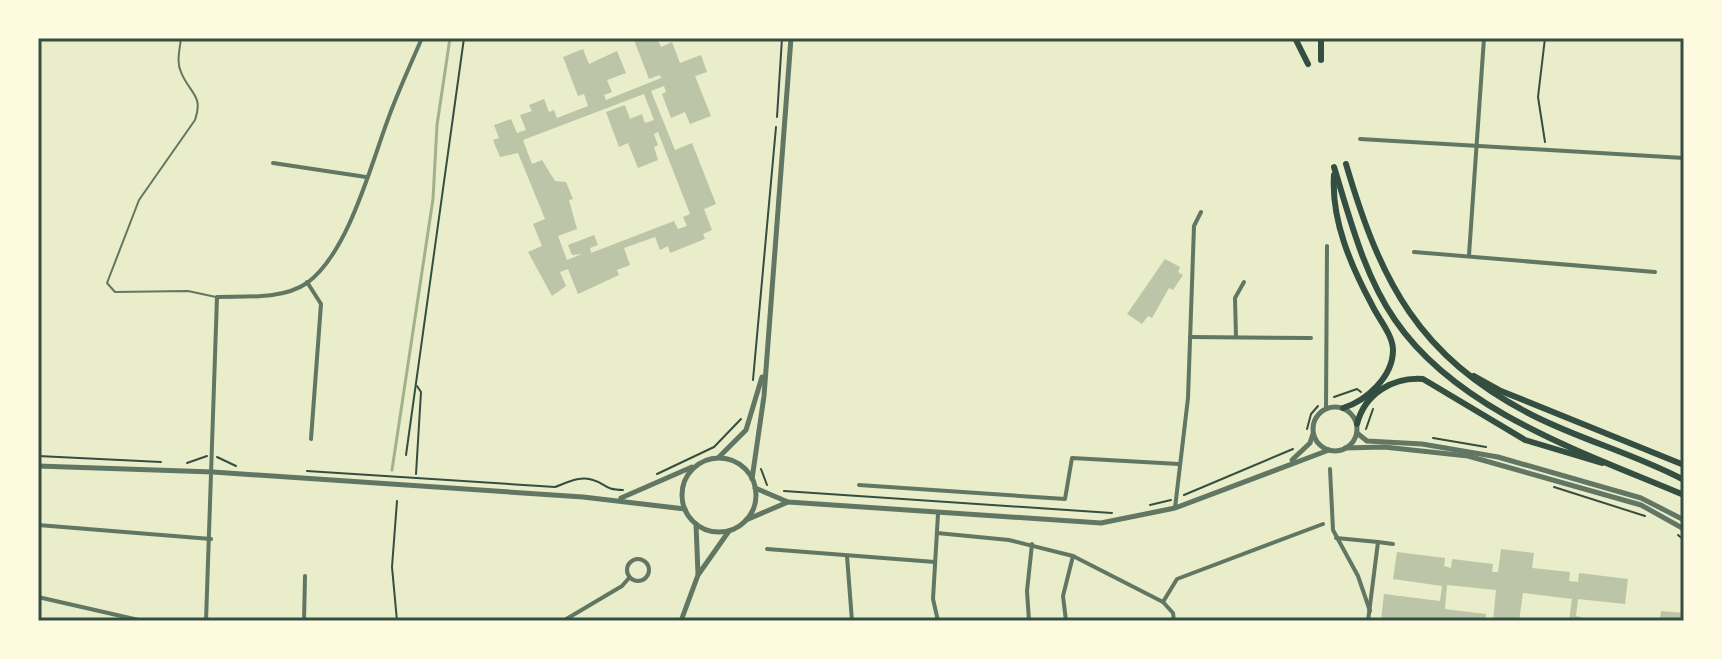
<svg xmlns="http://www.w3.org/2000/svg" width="1722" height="659" font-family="Rubik,sans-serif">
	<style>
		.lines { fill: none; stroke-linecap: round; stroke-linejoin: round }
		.stream { stroke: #a3b18a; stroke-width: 3 }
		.building { fill: #bcc5a7; fill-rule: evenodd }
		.path { stroke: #344e41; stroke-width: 2 }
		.service { stroke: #617663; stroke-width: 2 }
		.minor { stroke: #617663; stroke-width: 4 }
		.tertiary { stroke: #617663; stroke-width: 5 }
		.trunk { stroke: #344e41; stroke-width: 6 }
		.neatline { fill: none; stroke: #344e41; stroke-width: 3 }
	</style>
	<rect width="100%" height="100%" fill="#e9edc9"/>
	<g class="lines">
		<!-- stream -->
		<polyline class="stream" points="392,470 433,199 437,125 450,38"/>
	</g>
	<!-- building -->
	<g class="building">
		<path d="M639 38H657L661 47 672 42 680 63 701 55 707 72 695 76 711 116 690 124 685 112 671 118 662 94 666 92 664 86 651 91 675 150 692 143 716 204 704 209 712 230 703 234 705 239 670 253 668 246 660 250 655 237 624 248 630 265 617 270 619 275 578 294 568 269 560 272 566 286 552 296 528 252 542 246 533 224 545 219 518 153 500 157 493 140 499 138 494 125 511 119 517 133 526 130 520 115 532 111 529 105 544 99 549 112 554 110 557 118 588 106 584 94 578 96 563 57 583 49 589 64 617 51 626 73 607 80 612 92 604 95 606 100 661 78 660 75 649 79 634 40ZM644 94 654 120 645 123 642 114 630 119 625 105 606 112 619 147 628 143 638 168 658 160 654 147 658 145 654 134 658 132 690 214 683 217 687 226 678 229 674 221 591 253 590 248 598 245 594 235 568 245 572 255 582 254 567 260 558 236 577 229 569 200 573 199 566 182 555 181 542 160 532 164 523 140Z"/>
		<polygon points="1165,259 1180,267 1178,272 1183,275 1173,290 1169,288 1152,318 1148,316 1142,324 1127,314"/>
		<polygon points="1501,549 1534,553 1532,568 1570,572 1569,581 1578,582 1579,573 1628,579 1625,604 1578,599 1576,616 1598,621 1569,621 1572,599 1523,593 1519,621 1493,621 1496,590 1447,585 1445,609 1486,614 1485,621 1381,621 1384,594 1440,601 1442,586 1393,579 1397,552 1445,558 1444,566 1451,568 1452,559 1493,564 1492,572 1498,572"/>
		<polygon points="1661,611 1684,613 1684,621 1660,621"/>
	</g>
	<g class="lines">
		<!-- path -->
		<g class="path">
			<polyline points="777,117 782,38"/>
			<polyline points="1545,142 1538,97 1545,38"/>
			<polyline points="753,380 776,127"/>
			<polyline points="1334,397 1357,389 1361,392"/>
			<polyline points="1307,429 1311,414 1318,406"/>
			<polyline points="1366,429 1373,409"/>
			<polyline points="1433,438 1486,447"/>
			<polyline points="406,455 464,38"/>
			<polyline points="38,456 161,462"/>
			<polyline points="217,457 236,466"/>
			<polyline points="187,463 207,456"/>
			<polyline points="761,469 767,485"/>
			<path d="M307 471 555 487C566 483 581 475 593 480 607 484 604 490 623 490"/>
			<polyline points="416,474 421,392 417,386"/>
			<polyline points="657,474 714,447 741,419"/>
			<polyline points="1554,487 1645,516"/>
			<polyline points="784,491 1112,513"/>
			<polyline points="1184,495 1293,449"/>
			<polyline points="397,501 392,567 397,621"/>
			<polyline points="1150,505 1171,500"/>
			<polyline points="1678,535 1684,540"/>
		</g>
		<!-- service -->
		<path class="service" d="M181 38C180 49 176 62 181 72 189 93 204 95 195 120L139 200 107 283 115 292 188 291 216 297"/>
		<!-- minor -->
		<g class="minor">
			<polyline points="1360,139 1684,158"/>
			<polyline points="273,163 366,177"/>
			<polyline points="1414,252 1655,272"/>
			<polyline points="1469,255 1484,38"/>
			<polyline points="307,282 321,304 311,439"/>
			<polyline points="1190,337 1311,338"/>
			<polyline points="1236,337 1235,298 1244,282"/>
			<polyline points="1326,409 1327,246"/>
			<polyline points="1330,469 1333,530 1358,576 1370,611"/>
			<polyline points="859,485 1065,499 1072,458 1179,464"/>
			<polyline points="1175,508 1188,398 1194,226 1201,212"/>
			<polyline points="938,514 933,599 938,621"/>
			<polyline points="38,525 211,539"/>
			<polyline points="937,533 1009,540 1073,556 1163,602 1173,613 1174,621"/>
			<polyline points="1336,538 1378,542 1368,621"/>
			<polyline points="1378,542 1393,544"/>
			<polyline points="767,549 935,562"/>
			<polyline points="847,556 852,621"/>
			<circle cx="638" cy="570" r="11"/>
			<polyline points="38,597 143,621"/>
			<polyline points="1163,602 1177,579 1323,524"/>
			<path d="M206 621 217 297C245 296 282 300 307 283 351 251 373 155 393 106 402 83 412 61 422 38"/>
			<polyline points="304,621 305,576"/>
			<polyline points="563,621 622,586 629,578"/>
			<polyline points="1029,621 1027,591 1032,544"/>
			<polyline points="1066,621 1063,596 1073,556"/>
		</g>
		<!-- tertiary -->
		<g class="tertiary">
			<circle cx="1335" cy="429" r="22"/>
			<polyline points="1357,433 1367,441 1422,444 1498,457 1641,498 1684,520"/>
			<polyline points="1345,448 1384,447 1468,456 1641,505 1684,529"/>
			<polyline points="719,457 746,430 762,377"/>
			<circle cx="719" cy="495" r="37"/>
			<polyline points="1292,460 1310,443 1313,434"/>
			<polyline points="38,466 213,472 583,497 685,509"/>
			<polyline points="752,479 764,396 791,38"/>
			<polyline points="755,488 788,502 1101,523 1175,508 1329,450"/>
			<polyline points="621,498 692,467"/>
			<polyline points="746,520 788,502"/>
			<polyline points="696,524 698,574"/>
			<polyline points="681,621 698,575 729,531"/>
		</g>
		<!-- trunk -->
		<g class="trunk">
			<polyline points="1295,38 1308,64"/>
			<polyline points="1321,60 1321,38"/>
			<path d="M1346 164C1381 283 1418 356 1532 415 1581 440 1635 454 1684 480"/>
			<path d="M1334 167C1350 219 1364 275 1395 320 1458 412 1585 453 1684 495"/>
			<path d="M1334 175C1331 220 1351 266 1372 305 1378 318 1393 335 1393 350 1393 377 1366 401 1343 408"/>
			<polyline points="1474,376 1501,391 1684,465"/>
			<path d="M1357 424C1365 393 1393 377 1423 379L1525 440 1602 463"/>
		</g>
	</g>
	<!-- border -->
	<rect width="1722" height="659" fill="none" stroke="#fefae0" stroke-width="80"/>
	<rect x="40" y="40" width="1642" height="579" class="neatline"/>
</svg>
